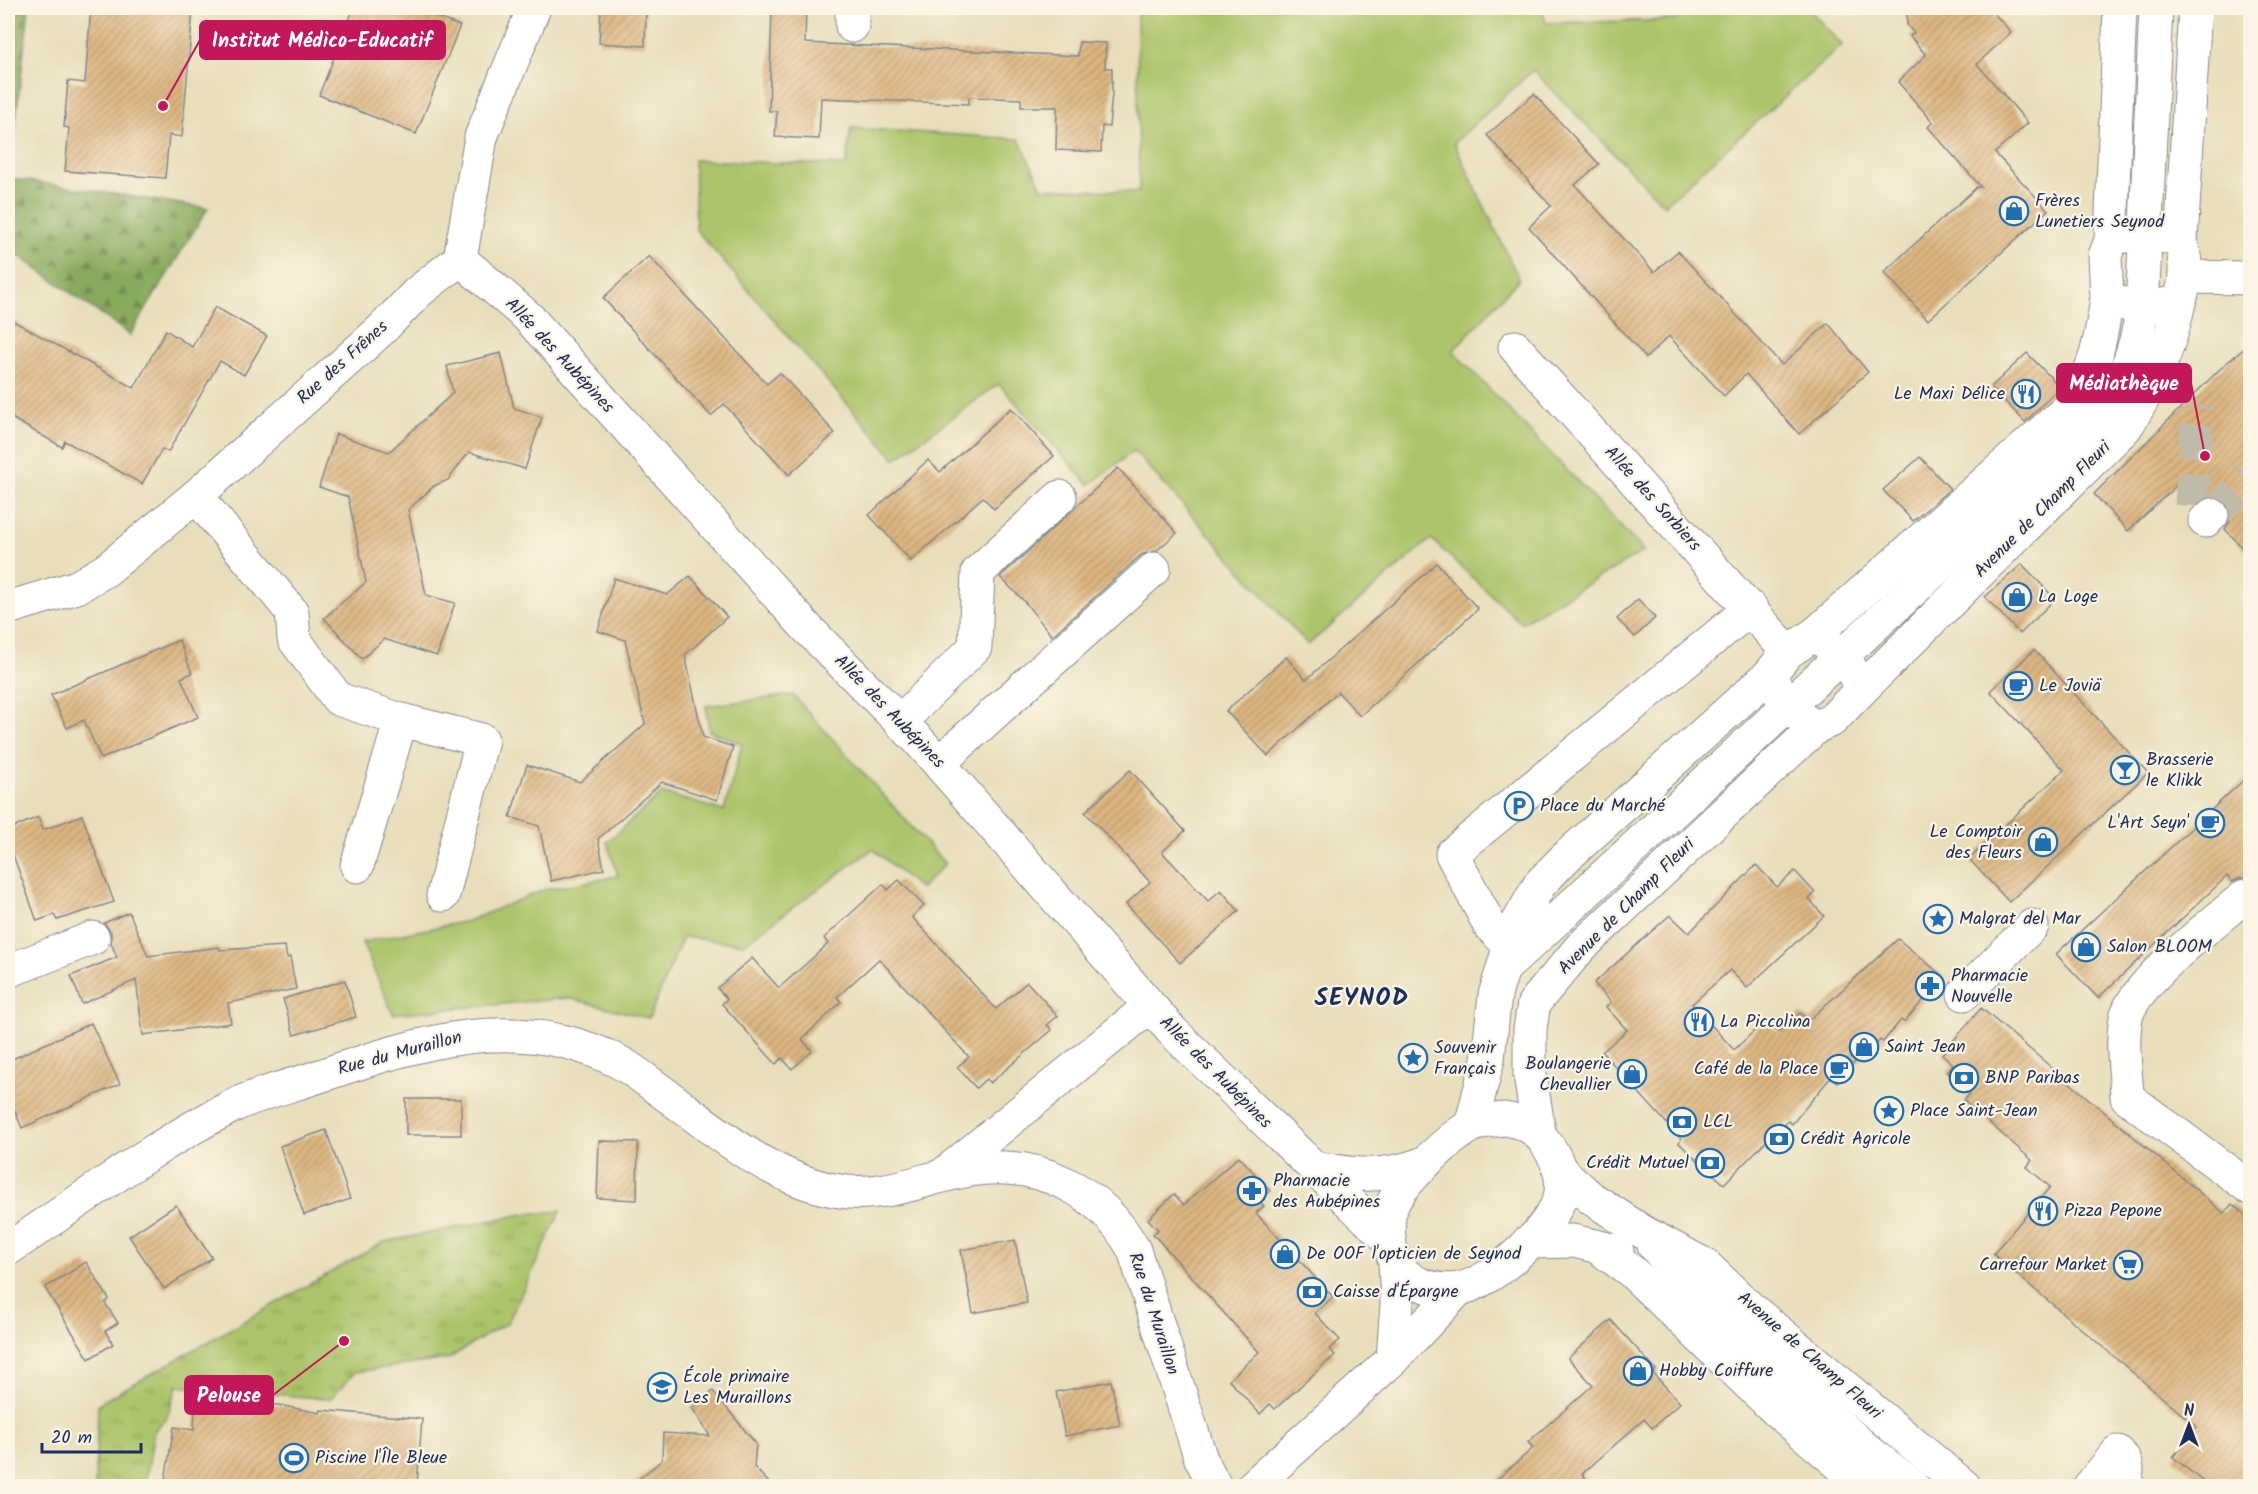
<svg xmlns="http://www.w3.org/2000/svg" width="2258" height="1494" font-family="Kalam,sans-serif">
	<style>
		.grass { fill: #acc469; stroke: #647a64; stroke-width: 1.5 }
		.forest { fill: url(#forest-firs); stroke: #526c5e; stroke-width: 1.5 }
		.park { fill: url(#park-tufts); stroke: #647a64; stroke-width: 1.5 }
		.building { fill: url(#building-hatch) }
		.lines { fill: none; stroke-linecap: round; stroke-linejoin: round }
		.minor-tunnel { stroke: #bfbba8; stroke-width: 33; stroke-dasharray: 33 16; stroke-linecap: butt }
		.minor-casing { stroke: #82868c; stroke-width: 35 }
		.minor { stroke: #fff; stroke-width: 33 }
		.labels { text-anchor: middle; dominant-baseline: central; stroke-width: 4.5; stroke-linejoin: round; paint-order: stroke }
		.poi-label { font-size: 18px; fill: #1b2f5e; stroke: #fcf5e5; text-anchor: start }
		.street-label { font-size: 18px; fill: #1b2f5e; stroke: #fcf5e5 }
		.district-label { font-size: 24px; font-weight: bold; letter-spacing: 1.5px; fill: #1b2f5e; stroke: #fcf5e5 }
		.leader { fill: none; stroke: #c2185b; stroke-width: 2 }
		.callout-dot { fill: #c2185b; stroke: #fcf5e5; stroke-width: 2 }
		.callout { fill: #c2185b; stroke: #c2185b; stroke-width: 2 }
		.callout-label { font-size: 20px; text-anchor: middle; font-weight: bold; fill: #fff }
	</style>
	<defs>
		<pattern id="forest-firs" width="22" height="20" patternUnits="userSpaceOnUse" patternTransform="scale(1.5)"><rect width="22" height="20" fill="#89aa5d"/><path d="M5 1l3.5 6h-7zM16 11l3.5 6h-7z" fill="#6f8b50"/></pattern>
		<pattern id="park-tufts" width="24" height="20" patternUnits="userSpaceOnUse" patternTransform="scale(1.5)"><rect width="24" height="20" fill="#acc469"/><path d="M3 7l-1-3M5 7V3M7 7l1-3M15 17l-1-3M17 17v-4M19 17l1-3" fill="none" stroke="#8ba05a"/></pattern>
		<pattern id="building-hatch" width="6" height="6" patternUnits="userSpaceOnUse" patternTransform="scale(1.5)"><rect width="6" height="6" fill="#ddb680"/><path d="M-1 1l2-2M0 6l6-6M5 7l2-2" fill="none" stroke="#b2946c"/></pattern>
	</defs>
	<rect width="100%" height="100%" fill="#fcf5e5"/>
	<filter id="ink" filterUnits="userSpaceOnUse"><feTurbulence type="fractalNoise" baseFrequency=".0167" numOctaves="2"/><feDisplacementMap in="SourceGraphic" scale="12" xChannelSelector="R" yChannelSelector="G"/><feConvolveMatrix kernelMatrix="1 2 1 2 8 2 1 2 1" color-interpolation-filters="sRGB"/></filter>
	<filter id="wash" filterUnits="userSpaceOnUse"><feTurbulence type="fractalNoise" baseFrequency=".008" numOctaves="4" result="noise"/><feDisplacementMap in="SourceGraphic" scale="24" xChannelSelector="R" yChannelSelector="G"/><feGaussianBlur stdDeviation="1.35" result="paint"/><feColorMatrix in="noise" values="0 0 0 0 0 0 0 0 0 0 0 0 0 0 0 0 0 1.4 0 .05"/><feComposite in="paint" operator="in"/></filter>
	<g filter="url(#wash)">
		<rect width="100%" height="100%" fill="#e8deba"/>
		<!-- grass -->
		<g class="grass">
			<polygon points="1137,8 1542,8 1546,23 1675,20 1683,8 1808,8 1842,45 1664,205 1533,70 1454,143 1519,279 1453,351 1644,551 1521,623 1431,539 1308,645 1134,451 1089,485 999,384 895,459 696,230 694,160 846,165 851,128 1019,139 1042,188 1139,192"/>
			<polygon points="793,695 945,864 920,889 873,849 743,944 683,937 649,1018 568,998 393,1014 362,942 468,921 543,890 618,876 607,842 662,793 724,811 742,744 709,731 706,706"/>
		</g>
		<!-- forest -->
		<polygon class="forest" points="8,8 29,8 9,178 208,208 130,335 8,248"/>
		<!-- park -->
		<polygon class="park" points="561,1211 508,1322 448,1359 355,1372 330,1399 177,1386 167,1417 154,1431 145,1486 95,1486 98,1404 384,1242 524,1214"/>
		<g id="blocks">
			<!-- building -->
			<g class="building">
				<polygon points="91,8 193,8 182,137 169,135 165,178 65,171 69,128 64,127 68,81 85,83"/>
				<polygon points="354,8 412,8 460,26 416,134 319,95"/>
				<polygon points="601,8 646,8 645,46 599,43"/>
				<polygon points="772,8 806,8 805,43 1078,56 1079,42 1106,43 1105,68 1112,68 1112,93 1109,127 1102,126 1101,152 1056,150 1057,107 1021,107 1021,99 969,97 969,104 821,98 819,139 775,137 777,111 769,111"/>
				<polygon points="1907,8 1989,8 2011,32 1977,64 2028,123 1995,153 2048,210 1928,320 1884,272 1977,187 1981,187 1928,127 1933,122 1898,82 1926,55 1910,36 1914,33 1907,25"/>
				<polygon points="1534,94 1599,164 1575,185 1654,272 1678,251 1782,365 1828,323 1868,372 1799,434 1746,374 1724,396 1669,336 1646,358 1529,227 1551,206 1487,135"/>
				<polygon points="649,256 767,384 780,373 835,433 789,475 724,404 711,416 603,298"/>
				<polygon points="215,307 267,336 244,375 220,361 168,452 162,449 142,484 65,441 62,447 8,416 8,318 134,388 166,330 192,347"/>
				<polygon points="2250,344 2250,556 2225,529 2230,521 2230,512 2226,502 2218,497 2209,497 2199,502 2179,483 2128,531 2094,494 2225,364"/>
				<polygon points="501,353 514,408 542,417 525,469 469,452 448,480 434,486 408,510 426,595 455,603 437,656 384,639 362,659 324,618 366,582 348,497 319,487 336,434 389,452 453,393 447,366"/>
				<polygon points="2027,353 2060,387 2025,422 1991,387"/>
				<polygon points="1011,408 1054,456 994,509 983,497 911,561 869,515 928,460 940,472"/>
				<polygon points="1920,457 1950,489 1913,521 1883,490"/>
				<polygon points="1118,468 1177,533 1156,551 1141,555 1052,636 1024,601 1000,577"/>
				<polygon points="1437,563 1478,609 1360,716 1338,692 1268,756 1226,711 1286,657 1306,680"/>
				<polygon points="2022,564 2055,599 2020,634 1985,597"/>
				<polygon points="690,576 727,617 685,655 703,737 733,747 717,800 662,782 598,839 604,869 551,881 539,826 510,817 527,765 580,782 645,724 625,640 598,631 614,578 667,595"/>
				<polygon points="1638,599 1655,618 1635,637 1617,619"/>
				<polygon points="179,640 192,673 181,678 198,717 101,759 84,720 67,728 51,695"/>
				<polygon points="2034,650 2148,773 2009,902 1969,859 2064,770 1990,691"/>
				<polygon points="1130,770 1185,831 1162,852 1208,901 1221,890 1239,911 1180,963 1126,904 1150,882 1085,812"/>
				<polygon points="2250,774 2250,878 2241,878 2232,882 2227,876 2098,998 2056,954"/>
				<polygon points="82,815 114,902 57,920 54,915 37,921 8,841 8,830 38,817 43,830"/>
				<polygon points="1756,865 1777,887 1795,871 1815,893 1809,899 1824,916 1747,988 1730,970 1692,1004 1734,1050 1765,1021 1778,1032 1800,1013 1809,1020 1898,939 1944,977 1904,1022 1901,1020 1883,1042 1880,1040 1860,1062 1857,1060 1837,1082 1831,1077 1792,1124 1788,1121 1769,1144 1766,1141 1724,1184 1679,1143 1681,1139 1602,1052 1627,1030 1606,1007 1611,1002 1594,983 1670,915 1689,933"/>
				<polygon points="899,880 924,906 912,917 996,1009 1027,982 1058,1016 1047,1025 1052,1030 990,1083 986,1079 976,1088 957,1067 969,1057 879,959 837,997 841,1002 802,1039 812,1051 792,1069 782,1058 776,1064 722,1004 727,999 717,988 752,958 779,988 828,944 824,938 883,884 888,890"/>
				<polygon points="129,912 148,956 219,947 220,950 285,946 287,958 290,957 296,989 228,1003 231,1023 143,1035 136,980 82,1004 71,976 117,957 111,943 111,932 104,923"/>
				<polygon points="345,980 356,1017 294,1035 283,999"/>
				<polygon points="1981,1008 2224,1213 2232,1204 2250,1219 2250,1486 2208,1486 2173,1457 2197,1427 1993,1254 2050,1187 2027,1167 2032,1160 1964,1101 1970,1093 1947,1072 1953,1064 1942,1054"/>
				<polygon points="91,1023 120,1084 22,1128 15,1111 8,1114 8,1061"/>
				<rect x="406" y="1099" width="55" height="36"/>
				<polygon points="326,1130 350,1199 304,1215 280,1146"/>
				<polygon points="599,1141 638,1142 637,1200 597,1198"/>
				<polygon points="1239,1156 1270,1191 1259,1200 1264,1206 1256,1213 1333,1297 1315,1313 1340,1340 1329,1349 1335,1355 1275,1409 1270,1404 1260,1414 1229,1380 1259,1352 1153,1234 1158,1230 1148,1219 1174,1194 1184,1205"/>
				<polygon points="176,1205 212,1258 164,1289 129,1236"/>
				<polygon points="1015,1240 1027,1303 973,1313 961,1250"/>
				<polygon points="86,1262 109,1299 105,1303 118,1323 105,1331 113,1344 89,1359 45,1288"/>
				<polygon points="1611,1320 1656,1370 1653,1373 1680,1403 1652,1428 1644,1419 1582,1474 1592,1486 1490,1486 1533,1448 1528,1442 1593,1385 1568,1358"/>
				<polygon points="1111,1381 1120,1425 1065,1436 1056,1392"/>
				<polygon points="713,1391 756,1444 754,1467 772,1486 630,1486 662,1460 663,1433 710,1436 692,1408"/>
				<polygon points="245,1405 278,1405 320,1413 321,1410 422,1419 417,1486 164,1486 174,1427 194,1430 195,1406 245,1410"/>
			</g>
		</g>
	</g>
	<g filter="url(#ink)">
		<use href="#blocks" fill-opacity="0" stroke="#82868c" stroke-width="1.5"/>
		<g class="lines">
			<!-- minor-tunnel -->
			<g class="minor-tunnel">
				<polyline points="2191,506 2198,406"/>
				<polyline points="2212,515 2250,477"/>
			</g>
			<!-- minor casing -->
			<g class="minor-casing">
				<g id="minor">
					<polyline points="852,26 852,8"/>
					<path d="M2111 240C2136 231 2155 233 2181 241 2187 262 2187 282 2179 302L2142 309 2107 299 2105 256 2111 240 2120 8"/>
					<polyline points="2181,241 2195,8"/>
					<polyline points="460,259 528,317 806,627 920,742 1172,1031 1389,1240"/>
					<polyline points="2185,277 2250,278"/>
					<polyline points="1515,347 1788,652"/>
					<polyline points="196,496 292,612 294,639 338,699 401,720"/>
					<polyline points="2205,521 2212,515"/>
					<polyline points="8,608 77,587 106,570 196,496 381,330 418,292 460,259 481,137 534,8"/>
					<path d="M1815 634 2070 407C2096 369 2100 344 2107 299"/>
					<path d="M1862 689 2126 427C2153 384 2169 353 2179 302"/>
					<polyline points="901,721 975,647 978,572 1060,497"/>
					<polyline points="939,763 1154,569"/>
					<polyline points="357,866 401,720 482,740 443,895"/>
					<path d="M2245 896C2216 921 2133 983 2126 1018 2121 1044 2126 1072 2127 1097L2250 1188"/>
					<polyline points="1510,946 1490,926 1452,854 1751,608"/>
					<path d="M1504 968C1698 788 1894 609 2088 428 2119 392 2136 357 2142 309L2156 8"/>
					<polyline points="8,971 93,938"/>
					<polyline points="1964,994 2032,926"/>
					<path d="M1504 1119C1525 1122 1536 1128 1548 1146 1558 1161 1565 1179 1560 1197 1551 1230 1491 1284 1458 1289 1444 1291 1431 1289 1418 1283 1404 1277 1395 1263 1391 1249 1388 1238 1387 1220 1391 1208 1397 1186 1452 1135 1473 1125 1483 1121 1493 1120 1504 1119Z"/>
					<polyline points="1471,1126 1488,1059 1495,995 1515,928 1540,884 1565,858 1769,675"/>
					<path d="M1539 1133 1530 1075V1029L1534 1003 1580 948 1816 727 1832 720 1862 689 1844 657 1815 634 1788 652 1769 675C1781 698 1793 715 1816 727"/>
					<path d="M1317 1168C1358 1176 1384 1178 1425 1163"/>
					<polyline points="1560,1170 1591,1198 1643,1232 1705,1265 1750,1308 1964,1486"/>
					<polyline points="944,1174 1149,1007"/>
					<polyline points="1528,1242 1573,1241 1617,1251"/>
					<polyline points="1654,1245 1698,1298 1867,1450 1913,1486"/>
					<polyline points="1596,1246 1631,1271 1778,1412 1865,1486"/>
					<path d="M8 1249C81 1201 153 1146 231 1107 258 1093 291 1086 320 1076 420 1042 518 1010 619 1062 634 1070 647 1081 661 1091 715 1130 771 1181 840 1191 886 1198 926 1177 970 1170 1039 1159 1101 1190 1134 1250L1201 1459 1215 1486"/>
					<polyline points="1393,1359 1397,1303 1395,1262"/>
					<polyline points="1253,1486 1393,1359 1459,1289"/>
					<path d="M2090 1486 2118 1452C2129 1465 2129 1471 2123 1486"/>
				</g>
			</g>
			<!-- minor -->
			<use href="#minor" class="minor"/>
		</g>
	</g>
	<!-- icons -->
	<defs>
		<g id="shop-ring" transform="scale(1.5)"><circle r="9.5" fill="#fcf5e5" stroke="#1f6fb2" stroke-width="1.5"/><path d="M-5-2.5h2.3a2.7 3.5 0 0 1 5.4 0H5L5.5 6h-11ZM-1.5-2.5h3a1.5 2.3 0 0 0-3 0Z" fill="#1f6fb2"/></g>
		<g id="restaurant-ring" transform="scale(1.5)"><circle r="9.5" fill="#fcf5e5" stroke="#1f6fb2" stroke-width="1.5"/><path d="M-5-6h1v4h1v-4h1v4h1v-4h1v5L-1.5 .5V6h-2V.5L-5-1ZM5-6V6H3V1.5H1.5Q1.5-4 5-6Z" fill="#1f6fb2"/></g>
		<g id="cafe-ring" transform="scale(1.5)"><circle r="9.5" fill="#fcf5e5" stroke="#1f6fb2" stroke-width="1.5"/><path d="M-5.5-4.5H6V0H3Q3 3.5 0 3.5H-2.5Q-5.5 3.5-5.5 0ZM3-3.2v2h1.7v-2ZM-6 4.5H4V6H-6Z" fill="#1f6fb2"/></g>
		<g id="bar-ring" transform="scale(1.5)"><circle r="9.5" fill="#fcf5e5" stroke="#1f6fb2" stroke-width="1.5"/><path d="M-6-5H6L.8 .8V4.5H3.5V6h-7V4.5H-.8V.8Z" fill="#1f6fb2"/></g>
		<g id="parking-ring" transform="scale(1.5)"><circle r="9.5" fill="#fcf5e5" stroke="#1f6fb2" stroke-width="1.5"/><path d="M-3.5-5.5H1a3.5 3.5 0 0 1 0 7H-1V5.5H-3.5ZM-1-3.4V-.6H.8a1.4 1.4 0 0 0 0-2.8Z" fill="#1f6fb2"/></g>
		<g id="sight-ring" transform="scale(1.5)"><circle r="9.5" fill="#fcf5e5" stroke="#1f6fb2" stroke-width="1.5"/><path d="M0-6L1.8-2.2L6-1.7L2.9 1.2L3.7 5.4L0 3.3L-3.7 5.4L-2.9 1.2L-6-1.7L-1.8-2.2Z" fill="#1f6fb2"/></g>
		<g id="pharmacy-ring" transform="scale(1.5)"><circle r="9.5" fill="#fcf5e5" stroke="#1f6fb2" stroke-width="1.5"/><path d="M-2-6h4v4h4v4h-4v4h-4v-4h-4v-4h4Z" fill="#1f6fb2"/></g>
		<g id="bank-ring" transform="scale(1.5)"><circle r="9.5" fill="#fcf5e5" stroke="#1f6fb2" stroke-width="1.5"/><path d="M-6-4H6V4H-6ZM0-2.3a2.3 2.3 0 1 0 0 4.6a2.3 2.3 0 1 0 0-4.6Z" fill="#1f6fb2"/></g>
		<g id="supermarket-ring" transform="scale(1.5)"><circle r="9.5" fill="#fcf5e5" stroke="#1f6fb2" stroke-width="1.5"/><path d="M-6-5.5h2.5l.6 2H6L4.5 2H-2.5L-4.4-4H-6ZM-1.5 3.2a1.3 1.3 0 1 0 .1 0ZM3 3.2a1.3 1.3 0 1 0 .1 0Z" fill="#1f6fb2"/></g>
		<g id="school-ring" transform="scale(1.5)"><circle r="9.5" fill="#fcf5e5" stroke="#1f6fb2" stroke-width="1.5"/><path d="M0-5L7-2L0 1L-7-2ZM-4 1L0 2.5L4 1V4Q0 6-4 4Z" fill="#1f6fb2"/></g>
		<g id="stadium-ring" transform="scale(1.5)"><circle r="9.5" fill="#fcf5e5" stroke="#1f6fb2" stroke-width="1.5"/><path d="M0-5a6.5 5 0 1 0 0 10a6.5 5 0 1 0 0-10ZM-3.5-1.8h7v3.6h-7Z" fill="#1f6fb2"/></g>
	</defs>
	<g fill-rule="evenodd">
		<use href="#shop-ring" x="2014" y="211"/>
		<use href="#restaurant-ring" x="2026" y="394"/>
		<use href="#shop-ring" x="2017" y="597"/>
		<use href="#cafe-ring" x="2018" y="686"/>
		<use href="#bar-ring" x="2125" y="770"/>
		<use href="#parking-ring" x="1519" y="806"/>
		<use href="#cafe-ring" x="2210" y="823"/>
		<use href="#shop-ring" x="2043" y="842"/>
		<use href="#sight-ring" x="1938" y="919"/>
		<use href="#shop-ring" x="2086" y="947"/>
		<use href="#pharmacy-ring" x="1930" y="986"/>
		<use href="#restaurant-ring" x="1699" y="1022"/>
		<use href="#shop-ring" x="1864" y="1047"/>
		<use href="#sight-ring" x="1413" y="1058"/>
		<use href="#cafe-ring" x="1839" y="1069"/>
		<use href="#shop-ring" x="1632" y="1074"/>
		<use href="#bank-ring" x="1964" y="1078"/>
		<use href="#sight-ring" x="1889" y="1111"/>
		<use href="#bank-ring" x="1682" y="1122"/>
		<use href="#bank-ring" x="1779" y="1139"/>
		<use href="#bank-ring" x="1710" y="1163"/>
		<use href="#pharmacy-ring" x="1252" y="1191"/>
		<use href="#restaurant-ring" x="2043" y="1211"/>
		<use href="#shop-ring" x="1285" y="1254"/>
		<use href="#supermarket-ring" x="2128" y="1265"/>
		<use href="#bank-ring" x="1312" y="1292"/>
		<use href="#shop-ring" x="1638" y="1371"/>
		<use href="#school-ring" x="662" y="1387"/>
		<use href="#stadium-ring" x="294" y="1458"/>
	</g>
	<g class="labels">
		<!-- poi labels -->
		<g class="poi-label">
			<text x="2035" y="201">Frères<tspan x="2035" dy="21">Lunetiers Seynod</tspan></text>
			<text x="2005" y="394" text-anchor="end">Le Maxi Délice</text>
			<text x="2038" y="597">La Loge</text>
			<text x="2039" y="686">Le Joviä</text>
			<text x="2146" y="760">Brasserie<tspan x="2146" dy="21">le Klikk</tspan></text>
			<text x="1540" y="806">Place du Marché</text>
			<text x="2189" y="823" text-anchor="end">L'Art Seyn'</text>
			<text x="2022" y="832" text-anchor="end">Le Comptoir<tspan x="2022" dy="21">des Fleurs</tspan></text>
			<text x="1959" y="919">Malgrat del Mar</text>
			<text x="2107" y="947">Salon BLOOM</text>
			<text x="1951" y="976">Pharmacie<tspan x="1951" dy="21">Nouvelle</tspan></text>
			<text x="1720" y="1022">La Piccolina</text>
			<text x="1885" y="1047">Saint Jean</text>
			<text x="1434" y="1048">Souvenir<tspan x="1434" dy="21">Français</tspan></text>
			<text x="1611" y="1064" text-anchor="end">Boulangerie<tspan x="1611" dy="21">Chevallier</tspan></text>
			<text x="1818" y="1069" text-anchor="end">Café de la Place</text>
			<text x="1985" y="1078">BNP Paribas</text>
			<text x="1910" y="1111">Place Saint-Jean</text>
			<text x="1703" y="1122">LCL</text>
			<text x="1800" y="1139">Crédit Agricole</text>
			<text x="1689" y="1163" text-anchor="end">Crédit Mutuel</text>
			<text x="1273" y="1181">Pharmacie<tspan x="1273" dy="21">des Aubépines</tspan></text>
			<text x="2064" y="1211">Pizza Pepone</text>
			<text x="1306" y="1254">De OOF l'opticien de Seynod</text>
			<text x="2107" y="1265" text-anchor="end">Carrefour Market</text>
			<text x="1333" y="1292">Caisse d'Épargne</text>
			<text x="1659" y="1371">Hobby Coiffure</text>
			<text x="683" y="1377">École primaire<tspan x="683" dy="21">Les Muraillons</tspan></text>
			<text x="315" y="1458">Piscine l'Île Bleue</text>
		</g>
		<!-- street labels -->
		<g class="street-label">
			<text transform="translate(559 356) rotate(47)">Allée des Aubépines</text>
			<text transform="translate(343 363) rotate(-42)">Rue des Frênes</text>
			<text transform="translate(1652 499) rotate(48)">Allée des Sorbiers</text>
			<text transform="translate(2043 510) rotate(-45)">Avenue de Champ Fleuri</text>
			<text transform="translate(889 712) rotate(46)">Allée des Aubépines</text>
			<text transform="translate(1627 907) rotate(-45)">Avenue de Champ Fleuri</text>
			<text transform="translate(400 1054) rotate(-15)">Rue du Muraillon</text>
			<text transform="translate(1215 1073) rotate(45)">Allée des Aubépines</text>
			<text transform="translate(1153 1314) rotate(72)">Rue du Muraillon</text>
			<text transform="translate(1809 1356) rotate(41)">Avenue de Champ Fleuri</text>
		</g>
		<!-- district labels -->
		<g class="district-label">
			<text x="1362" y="998">SEYNOD</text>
		</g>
	</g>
	<!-- callouts -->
	<path class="leader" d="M163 106L200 40M2205 456L2191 383M344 1341L273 1395"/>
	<g class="callout-dot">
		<circle cx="163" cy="106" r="6"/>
		<circle cx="2205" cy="456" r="6"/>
		<circle cx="344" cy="1341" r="6"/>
	</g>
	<g class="callout">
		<rect x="200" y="21" width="245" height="38" rx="6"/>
		<rect x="2057" y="364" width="134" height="38" rx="6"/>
		<rect x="185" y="1376" width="88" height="38" rx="6"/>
	</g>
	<g class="callout-label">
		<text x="322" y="47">Institut Médico-Educatif</text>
		<text x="2124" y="390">Médiathèque</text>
		<text x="229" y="1402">Pelouse</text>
	</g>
	<!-- margin -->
	<rect width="2258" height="1494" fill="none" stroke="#fcf5e5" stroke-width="30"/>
	<!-- north arrow -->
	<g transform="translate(2189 1425)" stroke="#fcf5e5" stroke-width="4.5" paint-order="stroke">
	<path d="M0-4.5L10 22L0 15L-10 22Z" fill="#1b2f5e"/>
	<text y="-9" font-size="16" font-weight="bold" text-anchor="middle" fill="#1b2f5e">N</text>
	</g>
	<!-- scale -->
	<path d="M42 1443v9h99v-9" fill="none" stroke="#1b2f5e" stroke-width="3"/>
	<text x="51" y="1443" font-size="18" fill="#1b2f5e" stroke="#fcf5e5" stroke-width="4.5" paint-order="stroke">20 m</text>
</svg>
